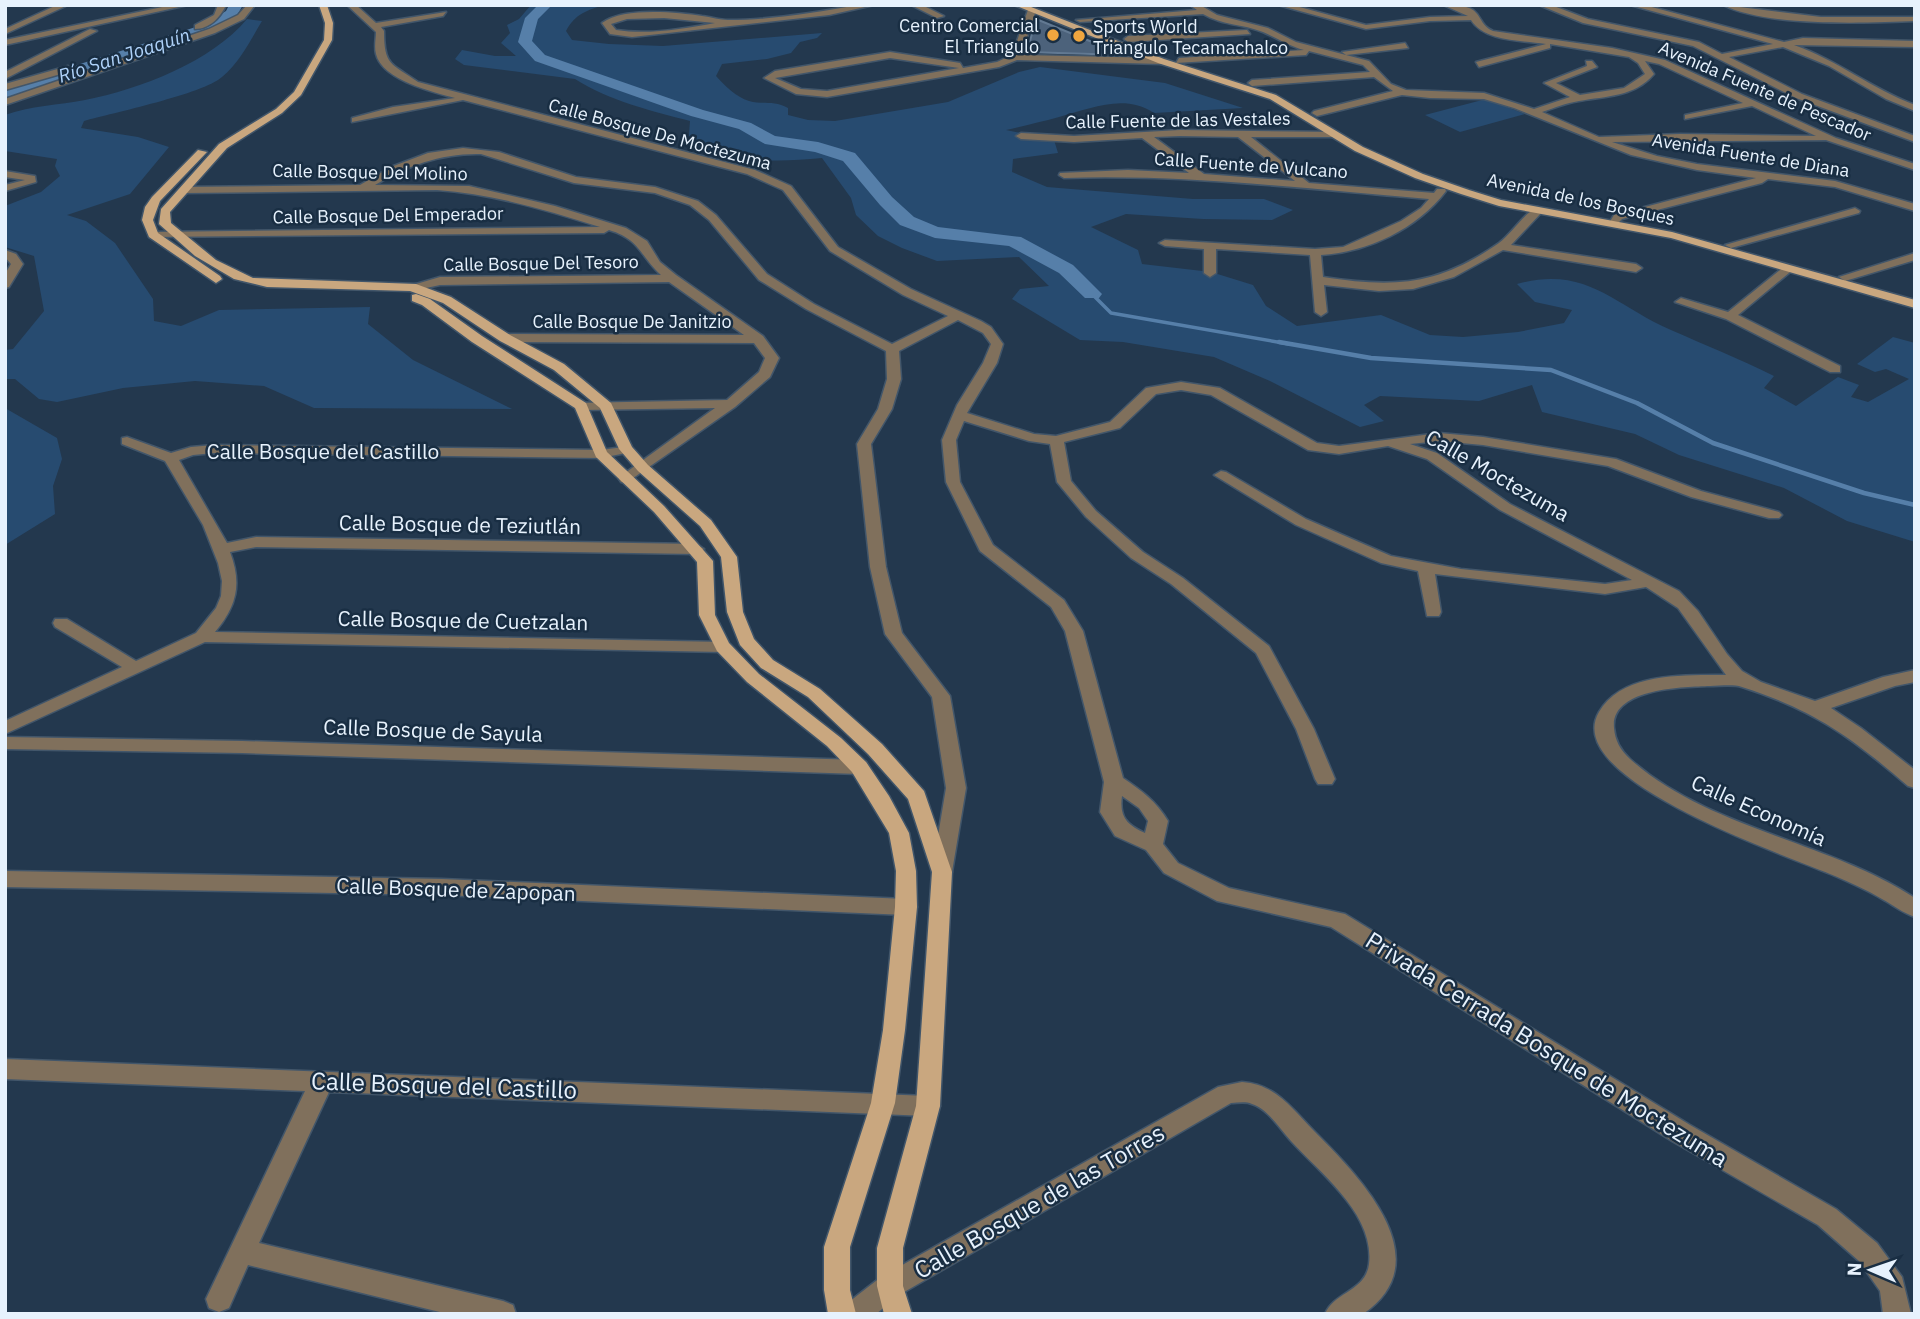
<svg xmlns="http://www.w3.org/2000/svg" width="1920" height="1319" font-family="'IBM Plex Sans',sans-serif">
	<style>
		.green { fill: #274b70 }
		.lines { fill: none; stroke-linecap: round; stroke-linejoin: round }
		.stream-far1 { stroke: #567fa9; stroke-width: 3.5 }
		.stream { stroke: #567fa9; stroke-width: 4.5 }
		.river { fill: #567fa9; fill-rule: evenodd }
		.building { fill: #4c627b; stroke: #627992; stroke-width: 2 }
		.minor-casing { stroke: #42566a; stroke-width: 3 }
		.major-casing { stroke: #42566a; stroke-width: 3 }
		.minor { fill: #80705c; fill-rule: evenodd }
		.major { fill: #c9a77f; fill-rule: evenodd }
		.poi-dot { fill: #f0a63f; stroke: #192e43; stroke-width: 2.5 }
		.labels { text-anchor: middle; dominant-baseline: central; stroke-width: 5; stroke-linejoin: round; paint-order: stroke }
		.far-poi-label { font-size: 18px; fill: #e7f2fd; stroke: #192e43; text-anchor: end }
		.far-street-label { font-size: 18px; fill: #e7f2fd; stroke: #192e43 }
		.far-water-label { font-size: 19px; font-style: italic; fill: #afd2f9; stroke: #192e43 }
		.street-label { font-size: 21px; fill: #e7f2fd; stroke: #192e43 }
		.near-street-label { font-size: 24px; fill: #e7f2fd; stroke: #192e43 }
	</style>
	<rect width="100%" height="100%" fill="#23384e"/>
	<!-- green -->
	<g class="green">
		<path d="M531 5H605C587 10 575 14 566 31L572 40 609 44 663 46 822 33 817 38 800 42 791 53 767 59 722 64 716 76C725 86 736 97 749 101 763 105 774 100 788 108V115L808 120 835 121 948 102 1019 72 1040 67 1165 83 1243 108 1154 113C1124 93 1090 109 1059 117 1041 122 1023 126 1006 130L1054 140 1058 153 1013 159 1012 172 1047 187 1193 199H1264L1293 210 1272 220 1203 219 1126 214 1091 227 1138 250 1142 264 1211 272 1253 285 1266 306 1297 326 1381 315 1430 335 1463 337 1518 332 1564 323 1572 310 1535 302 1517 284C1587 265 1613 305 1671 330 1705 345 1740 359 1774 376L1764 388 1796 406 1838 377 1859 385 1851 397 1868 402 1909 379 1886 369 1875 372 1857 364 1893 337 1915 343V542L1847 521 1784 488 1679 455 1635 434 1542 412 1532 385 1479 401 1380 396 1364 405 1384 421 1360 427 1270 381 1214 357 1123 342 1080 340 1012 299 1020 289 1049 286 1019 257 937 261 902 248 878 236 856 215 851 198 822 158C775 163 734 161 688 148L690 121C651 111 610 101 575 79L464 65 455 59 462 50 495 56H516L501 43 510 33 507 25 519 19Z"/>
		<path d="M247 19 262 21C250 41 240 62 222 77 203 94 112 113 84 121L81 128 138 137 169 147 130 194 67 215 86 221 115 243 153 299 154 321 181 326 219 310 370 307 368 324 413 360 512 409 314 408 264 386 195 381 123 388 57 402 39 399 15 379H5V350L13 349 44 311 34 256 5 247V206L41 192 60 176 55 166 57 159 5 151V115C30 106 59 105 85 100 140 89 211 62 247 19Z"/>
		<polygon points="1486,99 1525,114 1460,132 1425,115"/>
		<polygon points="5,408 57,438 62,459 53,486 55,514 5,545"/>
	</g>
	<g class="lines">
		<!-- stream-far1 -->
		<polyline class="stream-far1" points="1092,294 1111,313 1289,344"/>
		<!-- stream -->
		<polyline class="stream" points="1279,342 1371,358 1551,370 1637,403 1713,443 1864,493 1915,505"/>
		<!-- river -->
		<g class="river">
			<polygon points="229,5 243,5 236,17 212,31 5,98 5,88 202,25 226,11"/>
			<polygon points="538,5 552,5 538,19 532,41 545,55 703,110 751,123 775,136 818,142 855,153 892,197 914,217 938,227 1021,237 1073,265 1102,294 1099,298 1085,298 1059,273 1009,246 935,238 900,225 880,205 843,161 815,152 765,144 739,129 691,116 535,61 518,42 525,18"/>
		</g>
	</g>
	<!-- building -->
	<polygon class="building" points="1036,19 1124,55 1027,52"/>
	<g class="lines">
		<!-- minor casing -->
		<g class="minor-casing">
			<g id="minor">
				<polygon points="57,5 68,5 5,34 5,29"/>
				<polygon points="172,5 188,5 5,45 5,40"/>
				<path d="M218 5H226C220 18 209 29 195 29V25L214 15Z"/>
				<polygon points="247,5 255,5 244,19 215,33 5,105 5,99 209,29 238,15"/>
				<path d="M347 5H356L376 23 446 12 443 16 381 27 384 31C384 66 391 63 418 82L755 170 791 186 838 247 911 289 981 321 991 327 1003 344 997 363 967 413 1034 434 1056 436 1110 422 1146 388 1181 382 1220 388 1317 443 1339 446 1439 433 1483 437 1616 459 1701 491 1779 512 1782 515 1779 518H1769L1691 497 1608 466 1483 445 1439 441 1410 444 1437 453 1510 504 1679 591 1698 611 1727 654 1742 671 1761 682 1815 701 1883 677 1915 670V682L1895 686 1831 708 1861 728 1915 770V788L1908 786C1851 737 1814 710 1742 687 1733 684 1720 686 1710 686 1684 687 1610 688 1614 728 1615 740 1620 750 1630 759 1708 829 1828 841 1915 898V917C1903 913 1893 905 1882 899 1867 890 1851 883 1835 876 1792 857 1559 780 1599 712 1622 672 1685 675 1726 675L1678 608 1646 587 1605 594 1435 574 1441 612 1439 616H1427L1418 571 1381 563 1296 525 1214 475 1221 471 1226 472 1306 519 1391 556 1461 569 1605 584 1632 580 1500 510 1427 459 1388 446 1339 454 1308 450 1211 395 1181 390 1156 394 1120 428 1064 442 1071 481 1096 511 1143 552 1183 578 1269 646 1314 729 1335 779 1332 784H1318L1315 779 1296 729 1256 653 1171 584 1131 558 1086 517 1057 482 1050 444 1029 441 964 421 956 440 960 482 993 545 1064 600 1083 631 1123 778C1142 791 1156 801 1168 821L1163 844 1178 863 1229 888 1345 914 1690 1125 1836 1209 1877 1243 1902 1277 1911 1314H1883L1880 1291 1859 1261 1818 1225 1672 1141 1331 927 1217 901 1164 873 1146 850 1115 836 1100 812 1104 782 1065 631 1051 607 980 551 946 482 942 440 957 405 983 363 991 344 983 333 958 320 899 351 901 379 892 409 871 444 886 567 902 633 950 696 966 788 952 872 949 877 942 880 935 877 932 872 946 788 932 697 885 634 870 567 857 444 878 409 887 379 886 351 806 309 759 280 709 220 690 205 655 193 574 183 481 154C442 153 409 165 375 185L469 186 555 206 626 228 647 241 660 262 676 275 763 336 779 358 770 377 735 407 626 483 621 482 619 479 621 476 715 408 581 410 574 406 576 403 727 400 759 372 765 358 754 343 505 342 499 338 505 334 744 335 669 282 440 285 412 291 406 287 440 277 661 275C640 256 640 239 609 230L604 233 149 237V233L153 232 600 227C547 210 493 194 437 190L183 193 178 190 183 187 360 185 391 167 428 153 463 148 499 152 576 177 655 187 698 201 716 215 767 274 814 304 892 344 948 316 903 295 830 251 783 190 747 174 463 100 352 122V118L393 107 455 98C433 92 382 80 376 54 374 47 376 38 376 32ZM1122 796 1139 808 1148 821 1145 833C1127 825 1119 817 1122 796Z"/>
				<path d="M857 5H874L829 15 632 37 610 34 602 23C623 7 676 12 702 16 711 17 720 20 728 20 770 20 815 13 857 5ZM627 19 664 18 715 23C683 29 648 35 616 30L611 24Z"/>
				<polygon points="911,5 922,5 944,16 937,18"/>
				<path d="M1190 5H1200L1217 15 1268 28 1296 42 1369 61 1391 84 1406 90 1484 93 1534 109 1570 97 1544 83 1587 66 1586 61H1592L1597 67 1556 83 1580 95 1624 88 1645 74 1638 63 1629 57 1550 44V48L1479 67 1476 62 1546 44C1521 40 1485 42 1471 20L1430 21 1366 29 1278 5H1292L1366 25 1430 17 1468 16 1443 5C1452 5 1465 5 1473 10 1482 17 1481 26 1493 31L1612 48 1665 60 1836 138 1915 164V170L1826 140 1612 142 1657 156 1697 164 1835 181 1915 204V211L1835 187 1768 179 1762 183 1622 219 1615 226 1609 223 1614 215 1756 178 1697 170 1631 155 1514 108 1484 99 1430 98 1402 95 1317 116 1312 113 1314 111 1393 91 1374 77 1252 86 1248 83 1252 80 1370 72 1363 65 1309 51 1306 55 1176 63 1179 58 1304 50C1289 46 1277 38 1263 32 1243 24 1221 25 1203 14L1080 22 1076 20 1197 10ZM1645 61 1659 64 1743 103 1685 115V119L1752 106 1816 136 1680 134 1599 137 1542 112C1554 108 1566 103 1579 101 1606 96 1635 97 1654 74Z"/>
				<path d="M1539 5H1551L1588 19 1699 42 1722 54 1773 44 1630 5H1644L1784 42 1803 38 1915 41V47L1794 45C1837 60 1872 89 1915 105V111L1886 99 1829 66 1783 47 1729 57 1802 94 1915 136V142L1796 98 1693 46 1583 23Z"/>
				<path d="M1723 5 1821 17H1915V21C1865 23 1767 27 1723 5Z"/>
				<path d="M1032 8 1036 10 1021 55 1161 58 1165 61 1161 64 1017 60 999 67 827 97 796 94 764 78 775 71 890 52 960 63 963 68 997 62 1012 55 1028 10ZM890 58 959 68 827 91 801 89 775 78Z"/>
				<polygon points="90,29 97,31 5,79 5,72"/>
				<polygon points="1247,30 1250,34 1128,42 1124,39 1128,36"/>
				<polygon points="1405,43 1408,48 1346,55 1342,52"/>
				<polygon points="68,66 72,69 71,71 5,90 5,84"/>
				<path d="M1180 130 1335 132 1338 133V137H1251L1309 183 1434 193 1437 189H1445L1446 191C1417 229 1368 252 1321 255L1323 277C1394 288 1438 286 1499 243 1512 233 1524 213 1538 207L1543 210 1542 212 1511 245 1636 264 1642 268 1636 272 1503 250 1454 277 1413 289 1379 291 1324 285 1327 312 1321 316 1315 312 1310 255 1216 249V273L1210 277 1204 273V249L1165 246 1159 243 1165 240 1315 249 1343 247 1401 221 1421 208 1429 199C1307 189 1186 174 1064 178L1059 175 1060 173 1128 170 1189 173 1142 138 1074 142 1021 139 1016 136 1021 133 1074 136ZM1180 136 1238 137 1295 181 1204 174 1154 137Z"/>
				<polygon points="5,171 35,176 36,182 5,191 5,185 25,180 5,177"/>
				<polygon points="1855,208 1860,211 1859,213 1731,248 1725,245"/>
				<polygon points="5,250 16,254 23,264 9,287 5,288 5,274 11,264 5,257"/>
				<polygon points="1915,253 1915,260 1845,281 1839,277"/>
				<polygon points="1785,266 1795,268 1738,315 1840,366 1840,372 1830,372 1726,319 1675,302 1681,298 1728,312"/>
				<path d="M127 437 171 453 191 447 214 445 601 450 631 446 633 449 631 452 601 458 214 453 193 455 179 460 227 543 256 537 696 544 704 549 696 554 256 547 230 552C242 584 237 606 215 632L723 642 732 647 723 652 205 642 5 734V721L122 667 55 627 53 623 55 619H67L136 661 196 633 216 608 221 596 222 581 218 563 203 525 165 461 122 444V438Z"/>
				<polygon points="5,737 242,741 859,760 866,762 869,767 866,772 859,774 242,753 5,749"/>
				<polygon points="5,871 442,879 906,899 913,901 917,907 913,913 906,915 442,895 5,887"/>
				<polygon points="5,1059 928,1096 937,1099 940,1106 937,1113 928,1116 329,1092 259,1243 503,1301 513,1305 516,1314 448,1314 248,1265 229,1308 219,1312 209,1308 206,1299 305,1091 5,1079"/>
				<path d="M1242 1082C1276 1084 1293 1110 1315 1132 1359 1176 1442 1260 1363 1314H1325C1334 1292 1366 1291 1369 1264 1375 1214 1320 1173 1291 1141 1280 1129 1268 1109 1252 1104 1245 1101 1238 1103 1231 1103L899 1295 876 1314H842L845 1305 881 1277 1218 1087Z"/>
			</g>
		</g>
		<!-- major casing -->
		<g class="major-casing">
			<g id="major">
				<polygon points="319,5 327,5 333,23 332,40 301,95 282,113 227,148 170,212 171,223 216,260 253,278 416,284 451,297 510,335 564,364 611,403 632,447 648,465 711,520 737,557 743,612 754,639 773,660 820,689 882,744 924,791 952,872 940,1106 903,1248 903,1286 912,1314 884,1314 877,1286 877,1248 916,1106 932,872 908,799 868,754 808,697 761,668 740,645 727,612 721,557 700,526 638,471 619,449 600,408 554,370 500,341 443,303 410,291 267,287 234,279 195,256 159,224 161,209 219,144 276,109 294,92 324,40 325,23"/>
				<polygon points="1014,5 1026,5 1164,59 1276,95 1363,147 1423,174 1469,190 1501,200 1672,232 1915,300 1915,308 1671,238 1499,206 1461,194 1415,178 1355,151 1270,99 1158,63"/>
				<polygon points="198,150 207,152 160,201 153,220 158,233 220,276 222,279 216,283 149,237 142,220 145,207 152,197"/>
				<polygon points="416,294 430,299 482,336 586,403 607,452 664,506 713,561 715,615 729,643 759,674 841,738 866,762 889,796 909,833 916,871 917,907 905,1030 895,1103 850,1247 850,1290 856,1314 828,1314 824,1290 824,1247 871,1103 883,1030 895,907 896,871 889,833 852,772 827,746 747,682 717,651 699,615 697,562 654,512 596,457 575,408 472,342 422,305 412,301 412,295"/>
			</g>
		</g>
		<!-- minor -->
		<use href="#minor" class="minor"/>
		<!-- major -->
		<use href="#major" class="major"/>
	</g>
	<!-- markers -->
	<g class="poi-dot">
		<circle cx="1053" cy="35" r="7"/>
		<circle cx="1079" cy="36" r="7"/>
	</g>
	<g class="labels">
		<!-- far-poi labels -->
		<g class="far-poi-label">
			<text x="1039" y="25">Centro Comercial<tspan x="1039" dy="21">El Triangulo</tspan></text>
			<text x="1093" y="26" text-anchor="start">Sports World<tspan x="1093" dy="21">Triangulo Tecamachalco</tspan></text>
		</g>
		<!-- far-street labels -->
		<g class="far-street-label">
			<text transform="translate(1765 91) rotate(23)">Avenida Fuente de Pescador</text>
			<text transform="translate(1178 120) rotate(-1)">Calle Fuente de las Vestales</text>
			<text transform="translate(660 134) rotate(15)">Calle Bosque De Moctezuma</text>
			<text transform="translate(1751 155) rotate(9)">Avenida Fuente de Diana</text>
			<text transform="translate(1251 165) rotate(4)">Calle Fuente de Vulcano</text>
			<text transform="translate(370 172) rotate(1)">Calle Bosque Del Molino</text>
			<text transform="translate(1581 199) rotate(12)">Avenida de los Bosques</text>
			<text transform="translate(388 215) rotate(-1)">Calle Bosque Del Emperador</text>
			<text transform="translate(541 263) rotate(-1)">Calle Bosque Del Tesoro</text>
			<text x="632" y="321">Calle Bosque De Janitzio</text>
		</g>
		<!-- far-water labels -->
		<g class="far-water-label">
			<text transform="translate(124 55) rotate(-18)">Río San Joaquín</text>
		</g>
		<!-- street labels -->
		<g class="street-label">
			<text x="323" y="451">Calle Bosque del Castillo</text>
			<text transform="translate(1498 475) rotate(30)">Calle Moctezuma</text>
			<text transform="translate(460 524) rotate(1)">Calle Bosque de Teziutlán</text>
			<text transform="translate(463 620) rotate(1)">Calle Bosque de Cuetzalan</text>
			<text transform="translate(433 730) rotate(2)">Calle Bosque de Sayula</text>
			<text transform="translate(1759 810) rotate(24)">Calle Economía</text>
			<text transform="translate(456 889) rotate(2)">Calle Bosque de Zapopan</text>
		</g>
		<!-- near-street labels -->
		<g class="near-street-label">
			<text transform="translate(1547 1049) rotate(32)">Privada Cerrada Bosque de Moctezuma</text>
			<text transform="translate(444 1085) rotate(2)">Calle Bosque del Castillo</text>
			<text transform="translate(1039 1201) rotate(-30)">Calle Bosque de las Torres</text>
		</g>
	</g>
	<!-- border -->
	<rect width="1920" height="1319" fill="none" stroke="#e7f2fd" stroke-width="14"/>
	<!-- north arrow -->
	<g transform="translate(1871 1270) rotate(272)" stroke="#192e43" stroke-width="5" paint-order="stroke">
	<path d="M0-5L12 26L0 18L-12 26Z" fill="#e7f2fd"/>
	<text y="-10" font-size="19" font-weight="bold" text-anchor="middle" fill="#e7f2fd">N</text>
	</g>
</svg>
